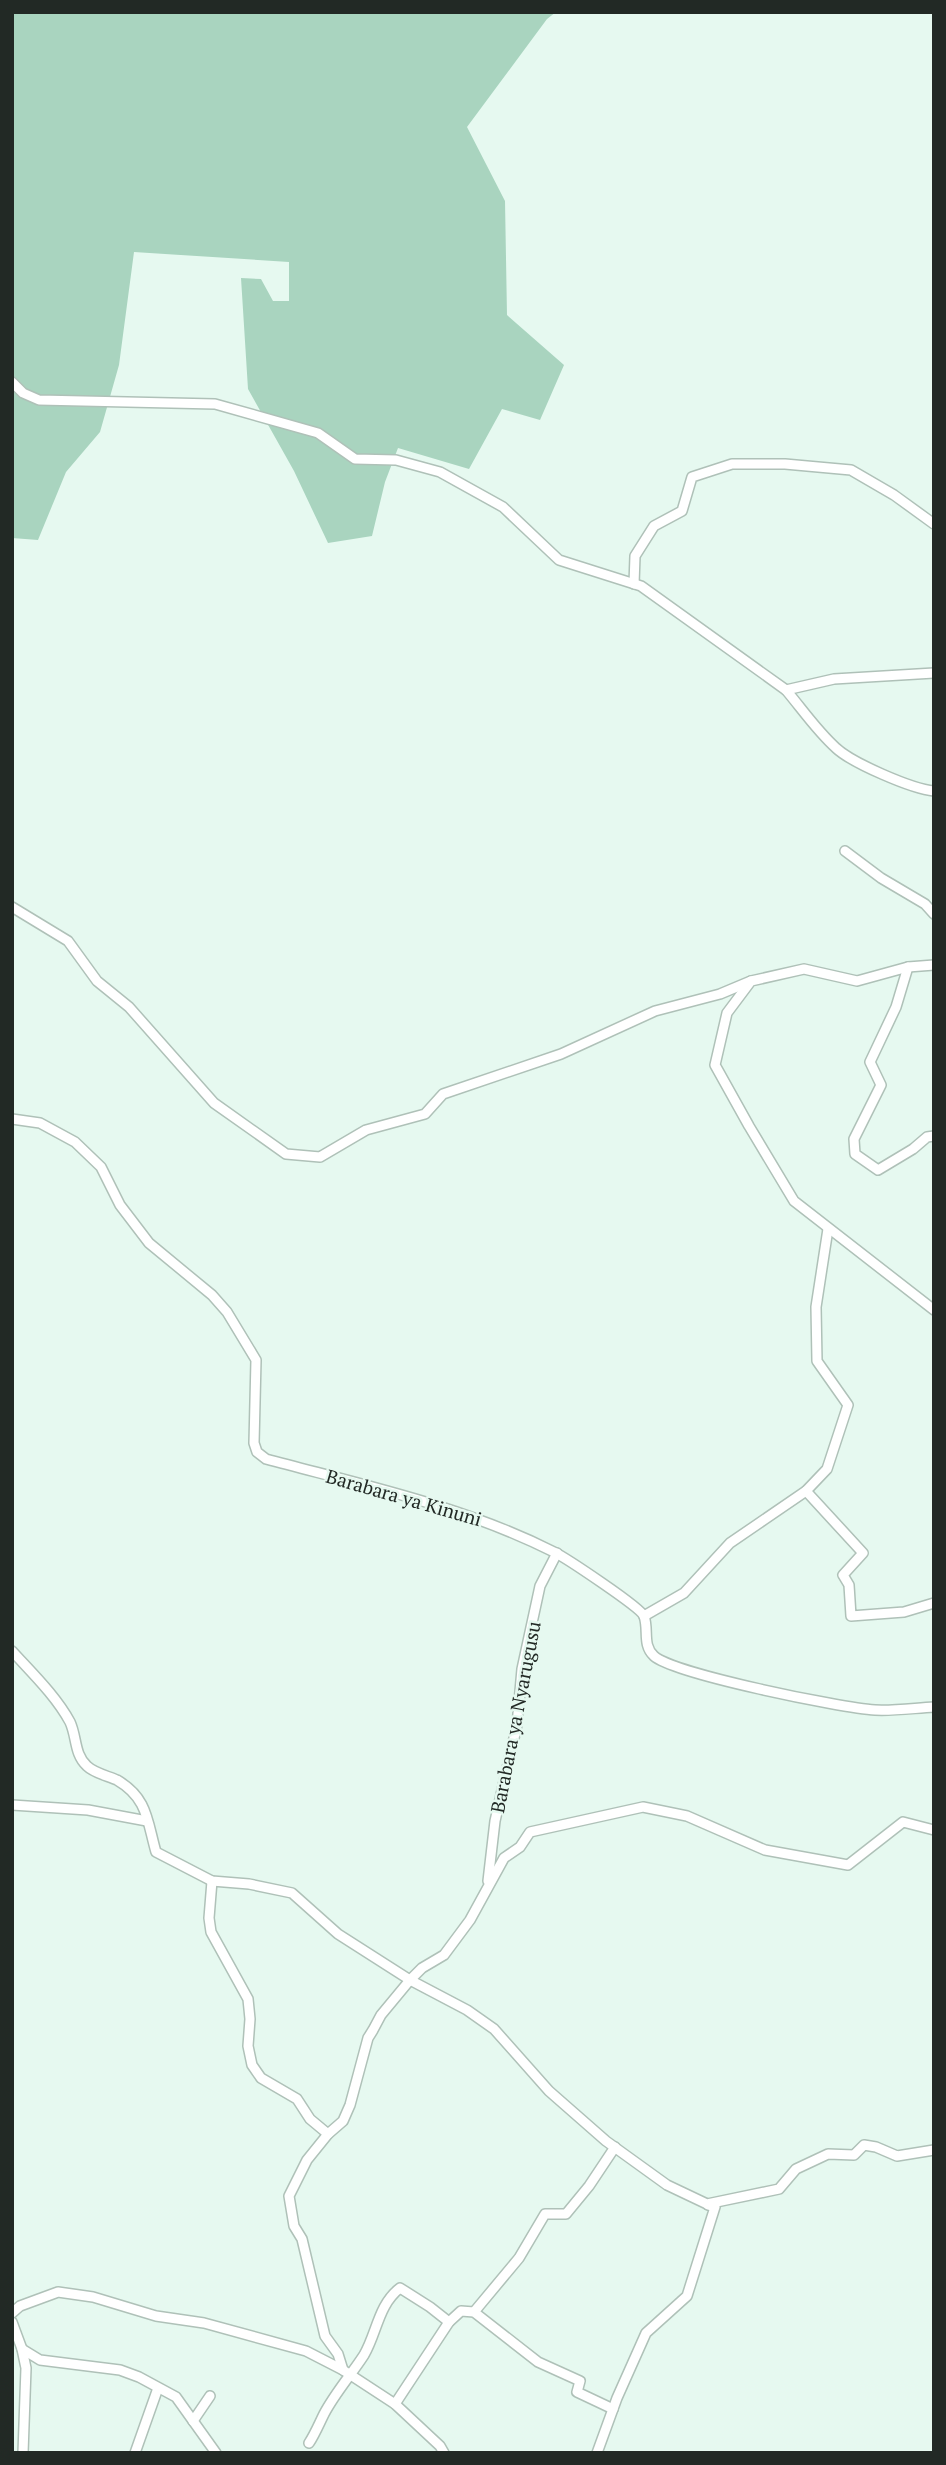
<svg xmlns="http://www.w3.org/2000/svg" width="946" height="2465" font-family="'PT Serif',serif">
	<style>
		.green { fill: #a9d4bf }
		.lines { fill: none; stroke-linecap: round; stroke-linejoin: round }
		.minor-casing { stroke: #afc1b8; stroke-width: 12 }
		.minor { stroke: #fff; stroke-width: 9 }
		.labels { text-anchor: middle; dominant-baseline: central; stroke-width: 5; stroke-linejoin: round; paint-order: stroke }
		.street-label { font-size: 19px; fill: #222925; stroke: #e6f9f0 }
	</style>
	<rect width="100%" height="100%" fill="#e6f9f0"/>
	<!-- green -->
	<polygon class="green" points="12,12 556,12 547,19 467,127 505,201 507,315 564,365 540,420 502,409 469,469 398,448 385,482 372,536 328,543 294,471 248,389 241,278 261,279 273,301 289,301 289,262 134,252 119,365 100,432 66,472 38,540 12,538"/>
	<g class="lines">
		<!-- minor casing -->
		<g class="minor-casing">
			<g id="minor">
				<polyline points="12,382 23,393 39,400 215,404 318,433 355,459 396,460 440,472 503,507 559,560 641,586 786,690 834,679 934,673"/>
				<polyline points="634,584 635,556 654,526 682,511 692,477 732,464 785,464 851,470 894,495 934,524"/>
				<path d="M786 690C802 709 817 731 836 748 852 763 912 789 934 791"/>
				<polyline points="845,851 881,878 925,904 934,914"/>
				<polyline points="12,907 68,941 97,981 129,1007 214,1103 286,1154 320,1157 366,1130 425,1114 443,1094 561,1054 655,1011 720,994 751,981"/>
				<polyline points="934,965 908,967 857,981 804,969 751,981 727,1013 715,1065 749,1126 794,1201 934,1310"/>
				<polyline points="908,967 896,1007 870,1062 881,1085 854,1139 855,1154 878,1170 913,1149 927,1137 934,1136"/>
				<path d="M12 1119 40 1123 75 1142 101 1167 120 1205 149 1243 212 1295 227 1312 256 1360 254 1443 257 1452 266 1459C363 1485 463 1506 554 1552 566 1558 640 1607 644 1616 649 1630 642 1645 654 1656 674 1674 842 1708 875 1710 894 1711 915 1708 934 1707"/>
				<polyline points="806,1491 863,1553 843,1575 849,1585 851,1616 904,1612 934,1603"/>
				<polyline points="644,1616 684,1593 730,1543 806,1491 827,1469 848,1405 817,1361 816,1307 828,1229"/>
				<path d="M12 1651C32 1673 56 1696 70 1722 77 1737 74 1754 87 1766 94 1773 108 1776 117 1780 148 1798 147 1821 156 1852L212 1881 249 1884 292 1893 338 1934 410 1980 467 2010 494 2029 549 2091 606 2141 667 2185 707 2204 779 2189 796 2169 828 2154 854 2155 864 2145 876 2147 897 2156 934 2150"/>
				<polyline points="12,1805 88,1810 147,1821"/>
				<polyline points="212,1881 209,1918 211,1932 248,1999 250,2019 248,2046 252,2065 261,2078 297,2099 310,2119 328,2134"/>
				<polyline points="488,1881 495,1821 517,1725 522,1669 540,1586 557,1553"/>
				<polyline points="474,2312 519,2258 545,2214 566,2214 589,2186 615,2147"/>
				<polyline points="12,2313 20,2306 58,2292 93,2297 156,2316 204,2323 306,2351 343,2370 395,2404 440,2446 444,2453"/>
				<polyline points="12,2322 22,2349 26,2368 23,2453"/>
				<polyline points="22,2349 40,2360 120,2370 139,2377 176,2397 216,2453"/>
				<polyline points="343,2370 338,2354 325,2336 302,2239 294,2226 289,2196 307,2160 328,2134 343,2121 350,2105 368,2038 373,2030 381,2015 410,1980 422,1968 444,1955 470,1920 504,1858 520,1847 530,1832 643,1807 687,1816 765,1850 848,1865 903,1822 934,1830"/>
				<polyline points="395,2404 449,2322 461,2311 474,2312 538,2362 580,2381 577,2392 613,2409"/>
				<polyline points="193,2421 210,2396"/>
				<path d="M309 2443C315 2434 319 2424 324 2414 335 2393 351 2375 364 2355 377 2333 378 2305 400 2288L430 2307 449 2322"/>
				<polyline points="135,2453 158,2388"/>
				<polyline points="597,2453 617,2398 646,2333 687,2296 715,2207 708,2205"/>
			</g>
		</g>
		<!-- minor -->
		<use href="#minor" class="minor"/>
	</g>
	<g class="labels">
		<!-- street labels -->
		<g class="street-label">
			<text transform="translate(404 1497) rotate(16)">Barabara ya Kinuni</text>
			<text transform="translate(515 1717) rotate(-79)">Barabara ya Nyarugusu</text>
		</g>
	</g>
	<!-- border -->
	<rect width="946" height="2465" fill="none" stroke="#222925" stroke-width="28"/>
</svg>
